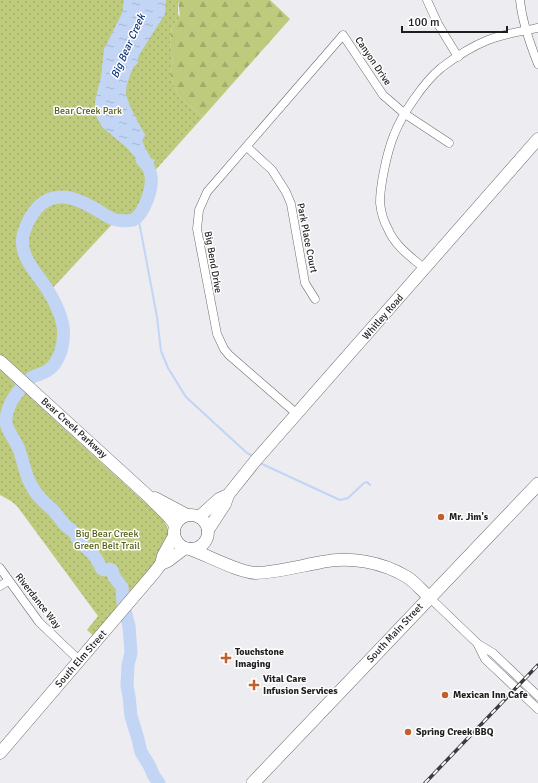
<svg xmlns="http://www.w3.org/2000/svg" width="538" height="783" font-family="Signika,sans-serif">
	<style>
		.forest { fill: url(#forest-firs) }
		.park { fill: url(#park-dots) }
		.water { fill: url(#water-ripples) }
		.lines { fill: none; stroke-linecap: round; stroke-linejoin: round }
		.stream { stroke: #c2d5f5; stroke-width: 2 }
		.river { stroke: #c2d5f5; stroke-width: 13 }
		.street-casing { stroke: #6d6c71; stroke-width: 9 }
		.secondary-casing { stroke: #6d6c71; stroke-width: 13 }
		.primary-casing { stroke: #6d6c71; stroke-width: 14 }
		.street { stroke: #fff; stroke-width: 8 }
		.secondary { stroke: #fff; stroke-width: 12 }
		.primary { stroke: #fff; stroke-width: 13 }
		.rail-casing { stroke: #3c3c3d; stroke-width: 3.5 }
		.rail { stroke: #fff; stroke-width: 2; stroke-dasharray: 6; stroke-linecap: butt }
		.poi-dot { fill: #c45f2b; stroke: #fff; stroke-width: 1.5 }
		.labels { text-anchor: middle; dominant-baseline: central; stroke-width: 3; stroke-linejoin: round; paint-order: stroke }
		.street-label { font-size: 10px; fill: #1e1e1f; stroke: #fff }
		.park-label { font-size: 10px; fill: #565d17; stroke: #fff }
		.poi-label { font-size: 10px; font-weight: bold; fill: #1e1e1f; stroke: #fff; text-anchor: start }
		.water-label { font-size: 11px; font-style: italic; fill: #0e3679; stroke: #fff }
	</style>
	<defs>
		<pattern id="forest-firs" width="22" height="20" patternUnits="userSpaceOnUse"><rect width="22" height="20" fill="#beca7c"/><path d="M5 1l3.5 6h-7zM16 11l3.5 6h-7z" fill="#a3ad6b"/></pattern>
		<pattern id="park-dots" width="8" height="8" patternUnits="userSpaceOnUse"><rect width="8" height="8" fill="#beca7c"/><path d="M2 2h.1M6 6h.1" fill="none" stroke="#a3ad6b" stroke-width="1.8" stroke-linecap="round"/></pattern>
		<pattern id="water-ripples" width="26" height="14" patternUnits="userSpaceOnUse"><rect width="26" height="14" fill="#c2d5f5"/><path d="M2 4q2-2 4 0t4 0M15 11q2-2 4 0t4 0" fill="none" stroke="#a6b6d2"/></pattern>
	</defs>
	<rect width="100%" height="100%" fill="#ececf1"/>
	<!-- forest -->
	<polygon class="forest" points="178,0 270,0 290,19 203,117 179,97 170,75 173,59 170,43 172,27 180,17"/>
	<!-- park -->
	<g class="park">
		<path d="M0 0H178V14L180 17 172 27 170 43 173 59 170 75 179 97 203 117 151 175C152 188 145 215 132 220 127 222 121 221 116 220L49 292C54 303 61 315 63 326 67 352 54 373 28 379L0 354Z"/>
		<polygon points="0,370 163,519 169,531 165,546 150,575 96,638 87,630 98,616 17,506 11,501 0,495"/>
	</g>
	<!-- water -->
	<path class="water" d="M124 0H166L165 14 139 55C138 58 139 61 137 64 135 67 135 64 133 68 130 75 126 85 126 92 126 101 140 126 145 134V136L142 140 145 147 144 151 148 154 149 158 155 160 153 165 154 168 144 172 137 164 134 156 126 147 102 127 99 122 95 113V101L101 76 104 49 122 13Z"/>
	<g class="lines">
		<!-- stream -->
		<g class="stream">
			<polyline points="138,216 157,317 161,351 168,368 186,397 247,453 253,456"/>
			<polyline points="262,464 340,500 348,498 364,483 367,482 370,485"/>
		</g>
		<!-- river -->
		<path class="river" d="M141 154C145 161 150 168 151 176 153 188 144 215 133 220 128 221 122 221 117 220 108 219 99 210 90 206 58 188 36 197 24 232 16 255 39 275 49 292 55 302 61 315 63 326 65 341 61 362 47 371 42 374 35 375 31 378 23 384 16 394 11 402 0 427 9 428 18 447 24 461 25 478 34 490 39 498 46 504 53 510 57 515 61 520 65 525 68 528 74 531 76 535 79 540 75 536 79 541 82 545 86 547 90 551 95 556 99 563 102 569L104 570 109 569 112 570 114 577 122 587 123 603 129 626 131 653 128 665 127 686 129 696 131 716 138 739 141 752 149 765 154 776 159 783"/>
		<!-- street casing -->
		<g class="street-casing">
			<g id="street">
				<polyline points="427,0 438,24 458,57"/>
				<path d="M520 0C522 22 530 44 538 64"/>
				<polyline points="247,147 272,170 286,192 291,204 305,283 315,299"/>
				<path d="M425 269C411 257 395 246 388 229 384 222 381 212 380 203 380 185 387 152 394 135 402 114 424 82 441 68 454 58 473 46 488 40 504 34 522 31 538 28"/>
				<polyline points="297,414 229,355 224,349 217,334 197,229 199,210 207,192 343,35 383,95 405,114 449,143"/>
				<polyline points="0,568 39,622 79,660"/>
				<polyline points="0,586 8,581"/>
				<polyline points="429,597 478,644 493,653 538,696"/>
				<polyline points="478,645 485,659 538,709"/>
			</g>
		</g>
		<!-- secondary casing -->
		<g class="secondary-casing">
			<g id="secondary">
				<path d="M0 361 148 496C157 506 168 514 175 525"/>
				<polyline points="155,498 187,515"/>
				<circle cx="191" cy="532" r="17"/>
				<polyline points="199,517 219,499 228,495"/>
				<polyline points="208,530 225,504 228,495 256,460 538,139"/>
				<path d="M190 549C207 555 240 573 256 573 278 572 300 566 322 562 350 556 382 562 407 577 415 582 422 591 429 597"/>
				<polyline points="161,564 168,561 185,548"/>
				<polyline points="0,753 154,573 161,564 163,556 174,536"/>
			</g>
		</g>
		<!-- primary casing -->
		<g class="primary-casing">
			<polyline id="primary" points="253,783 538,484"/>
		</g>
		<!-- street -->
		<use href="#street" class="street"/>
		<!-- secondary -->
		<use href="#secondary" class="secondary"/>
		<!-- primary -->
		<use href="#primary" class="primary"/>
		<!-- rail casing -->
		<g class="rail-casing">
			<polyline id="rail" points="425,783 538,665"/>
		</g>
		<!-- rail -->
		<use href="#rail" class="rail"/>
	</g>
	<!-- markers -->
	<g class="poi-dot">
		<circle cx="441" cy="517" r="4"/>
		<path d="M224 652h4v4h4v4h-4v4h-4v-4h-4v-4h4z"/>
		<path d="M252 679h4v4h4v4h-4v4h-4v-4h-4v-4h4z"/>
		<circle cx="445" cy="695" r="4"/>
		<circle cx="408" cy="732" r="4"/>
	</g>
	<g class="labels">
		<!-- street labels -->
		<g class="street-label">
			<text transform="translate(373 61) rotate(56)">Canyon Drive</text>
			<text transform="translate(307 238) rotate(79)">Park Place Court</text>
			<text transform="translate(213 262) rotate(80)">Big Bend Drive</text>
			<text transform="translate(383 317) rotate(-49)">Whitley Road</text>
			<text transform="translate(74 428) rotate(42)">Bear Creek Parkway</text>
			<text transform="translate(38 601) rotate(52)">Riverdance Way</text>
			<text transform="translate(395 633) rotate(-47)">South Main Street</text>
			<text transform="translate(81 659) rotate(-49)">South Elm Street</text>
		</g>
		<!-- park labels -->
		<g class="park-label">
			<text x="88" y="111">Bear Creek Park</text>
			<text x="107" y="534">Big Bear Creek<tspan x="107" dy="12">Green Belt Trail</tspan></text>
		</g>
		<!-- poi labels -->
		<g class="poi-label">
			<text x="449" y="517">Mr. Jim's</text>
			<text x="235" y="652">Touchstone<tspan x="235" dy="12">Imaging</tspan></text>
			<text x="263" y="679">Vital Care<tspan x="263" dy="12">Infusion Services</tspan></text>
			<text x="453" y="695">Mexican Inn Cafe</text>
			<text x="416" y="732">Spring Creek BBQ</text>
		</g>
		<!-- water labels -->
		<g class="water-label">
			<text transform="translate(128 46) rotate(-66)">Big Bear Creek</text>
		</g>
	</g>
	<!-- scale -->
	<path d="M402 26v6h105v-6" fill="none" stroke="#1e1e1f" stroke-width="2"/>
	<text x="408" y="26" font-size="12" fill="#1e1e1f" stroke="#ffffff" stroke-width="3" paint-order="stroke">100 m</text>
</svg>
